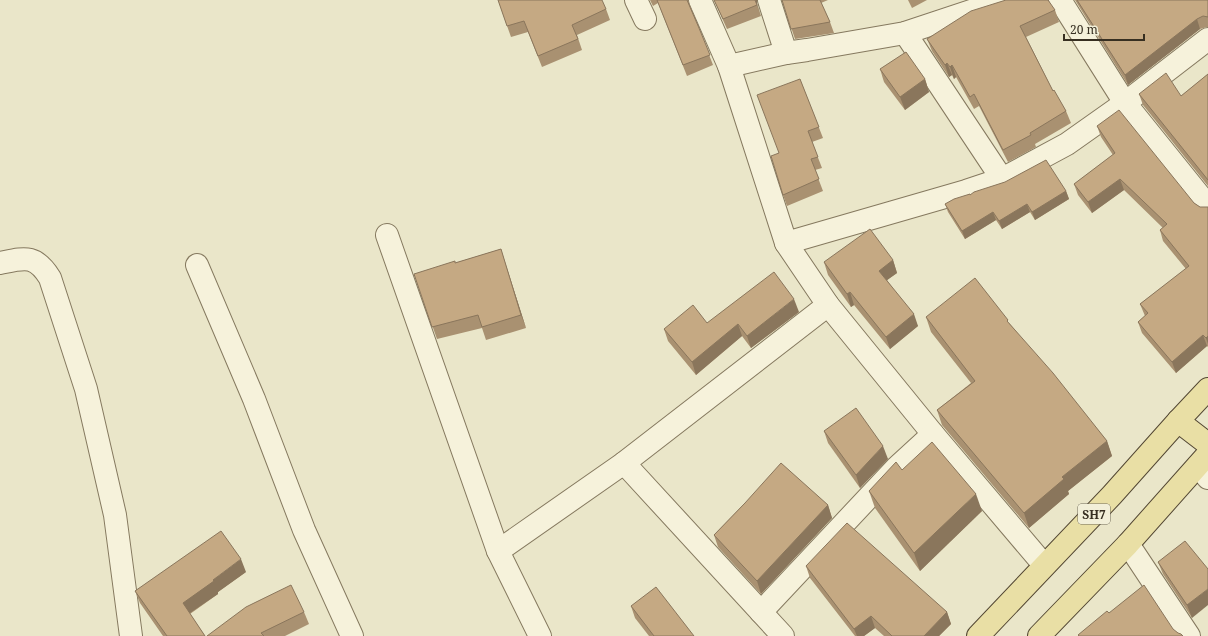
<svg xmlns="http://www.w3.org/2000/svg" width="1208" height="636" font-family="'Noto Serif',serif">
	<style>
		.lines { fill: none; stroke-linecap: round; stroke-linejoin: round }
		.minor-casing { stroke: #85795f; stroke-width: 24 }
		.primary-casing { stroke: #534733; stroke-width: 24 }
		.minor { stroke: #f6f2db; stroke-width: 22 }
		.primary { stroke: #e9dfa5; stroke-width: 22 }
		.wall { fill: #a99171 }
		.shaded-wall { fill: #8a765c }
		.building { fill: #c5a983; stroke: #8a765c }
		.labels { text-anchor: middle; dominant-baseline: central; stroke-width: 3.5; stroke-linejoin: round; paint-order: stroke }
		.shield { fill: #f2efd8; stroke: #6f6958; stroke-width: 1 }
		.shield-label { font-size: 12px; font-weight: bold; fill: #372f21 }
	</style>
	<rect width="100%" height="100%" fill="#eae6c9"/>
	<g class="lines">
		<!-- minor casing -->
		<g class="minor-casing">
			<g id="minor">
				<polyline points="636,0 645,19"/>
				<polyline points="700,0 729,66 786,243 828,305 933,434 1044,565"/>
				<polyline points="769,0 786,53 807,50 905,33 983,7 1007,0"/>
				<polyline points="1060,0 1125,103 1208,39"/>
				<polyline points="905,33 1002,179"/>
				<polyline points="729,66 786,53"/>
				<polyline points="387,235 498,551 540,636"/>
				<polyline points="786,243 966,191 1002,179 1067,144 1125,103 1208,206"/>
				<path d="M0 263C25 258 35 254 50 278L86 389 115 515 131 636"/>
				<polyline points="197,265 254,399 304,530 352,636"/>
				<polyline points="1198,466 1208,478"/>
				<polyline points="1128,544 1189,636"/>
				<polyline points="498,551 624,463"/>
				<polyline points="761,612 897,467 933,434"/>
				<polyline points="783,636 624,463 828,305"/>
			</g>
		</g>
		<!-- primary casing -->
		<g class="primary-casing">
			<g id="primary">
				<polyline points="1178,421 1208,444"/>
				<polyline points="978,636 1112,495 1178,421 1208,389"/>
				<polyline points="1039,636 1128,544 1208,454"/>
			</g>
		</g>
		<!-- minor -->
		<use href="#minor" class="minor"/>
		<!-- primary -->
		<use href="#primary" class="primary"/>
	</g>
	<!-- wall -->
	<g class="wall">
		<polygon points="498,0 606,9 610,20 577,35 582,50 542,67 528,32 511,37"/>
		<polygon points="650,0 688,0 713,65 687,76 658,3 653,6"/>
		<polygon points="714,0 757,0 757,4 761,16 727,29"/>
		<polygon points="782,0 828,0 821,3 830,22 834,33 795,39"/>
		<polygon points="908,0 927,0 912,8"/>
		<polygon points="1075,0 1208,0 1208,27 1207,27 1200,29 1128,85"/>
		<polygon points="1055,10 1059,22 1026,37 1053,91 1066,111 1071,123 1035,144 1036,147 1008,162 979,106 974,109 956,77 954,79 952,75 949,77 932,51 927,39"/>
		<polygon points="880,69 925,79 929,92 905,110 884,82"/>
		<polygon points="1208,74 1208,186 1143,105 1139,94 1181,96"/>
		<polygon points="800,79 823,138 812,142 822,168 815,170 823,191 787,206 783,195 779,154"/>
		<polygon points="1097,126 1194,203 1200,207 1208,207 1208,347 1207,346 1176,373 1142,333 1138,322 1145,316 1140,304 1186,269 1163,241 1160,230 1163,228 1124,190 1092,213 1078,195 1074,184 1113,155 1101,137"/>
		<polygon points="1066,191 1069,199 1035,220 1030,212 1002,229 996,220 965,239 948,212 945,204 970,195"/>
		<polygon points="501,249 505,262 526,328 486,340 482,328 437,339 414,274 455,263"/>
		<polygon points="893,260 897,273 887,280 918,326 890,349 854,305 851,307 828,275 824,262"/>
		<polygon points="799,312 751,348 742,336 696,375 668,341 664,329 707,323"/>
		<polygon points="926,317 1009,323 1107,441 1112,456 1068,491 1069,494 1029,528 942,425 937,410 971,383 931,332"/>
		<polygon points="824,431 888,459 860,488 828,443"/>
		<polygon points="902,470 982,511 920,571 875,508 869,491"/>
		<polygon points="745,503 828,505 832,518 761,594 718,547 714,535"/>
		<polygon points="1158,562 1208,569 1192,618 1163,574"/>
		<polygon points="806,566 947,612 951,624 939,636 884,636 875,628 864,636 855,636 810,578"/>
		<polygon points="246,572 218,592 218,594 190,614 205,636 163,636 140,603 135,591"/>
		<polygon points="631,606 694,636 649,636 635,618"/>
		<polygon points="304,612 309,624 285,636 207,636"/>
	</g>
	<!-- shaded-wall -->
	<g class="shaded-wall">
		<polygon points="755,0 757,0 757,4 761,16"/>
		<polygon points="1197,19 1200,29 1128,85 1125,75"/>
		<polygon points="947,63 952,75 949,77 945,65"/>
		<polygon points="952,65 956,77 954,79 950,67"/>
		<polygon points="925,79 929,92 905,110 900,97"/>
		<polygon points="1120,179 1124,190 1092,213 1088,202"/>
		<polygon points="1066,191 1069,199 1035,220 1032,212"/>
		<polygon points="1027,204 1030,212 1002,229 999,221"/>
		<polygon points="993,212 996,220 965,239 962,231"/>
		<polygon points="501,249 505,262 526,328 521,315"/>
		<polygon points="893,260 897,273 883,283 879,271"/>
		<polygon points="850,292 854,305 851,307 847,294"/>
		<polygon points="794,299 799,312 751,348 747,336"/>
		<polygon points="914,314 918,326 890,349 886,337"/>
		<polygon points="738,324 742,336 696,375 692,362"/>
		<polygon points="1203,335 1207,346 1176,373 1172,362"/>
		<polygon points="1208,336 1208,344 1206,338"/>
		<polygon points="1107,441 1112,456 1068,491 1069,494 1029,528 1024,513 1062,477"/>
		<polygon points="883,446 888,459 860,488 856,475"/>
		<polygon points="976,494 982,511 920,571 914,553"/>
		<polygon points="828,505 832,518 761,594 757,581"/>
		<polygon points="241,559 246,572 218,592 218,594 187,615 183,603 213,580"/>
		<polygon points="1208,589 1208,605 1192,618 1187,605"/>
		<polygon points="947,612 951,624 939,636 924,636"/>
		<polygon points="871,616 875,628 864,636 857,636 854,629"/>
	</g>
	<!-- building -->
	<g class="building">
		<polygon points="498,0 602,0 606,9 572,25 578,39 538,56 524,21 507,26"/>
		<polygon points="657,0 687,0 699,28 710,55 683,65"/>
		<polygon points="714,0 755,0 757,5 723,19"/>
		<polygon points="782,0 820,0 830,22 791,29"/>
		<polygon points="1006,0 1048,0 1055,10 1020,26 1053,91 1054,90 1066,111 1030,133 1031,135 1003,150 974,94 970,97 952,65 950,67 947,63 945,65 927,39 971,11"/>
		<polygon points="1077,0 1208,0 1208,17 1203,16 1197,19 1125,75"/>
		<polygon points="906,52 925,79 900,97 880,69"/>
		<polygon points="1166,73 1181,96 1208,74 1208,180 1139,94"/>
		<polygon points="800,79 819,127 808,131 818,157 811,159 819,179 783,195 771,156 779,153 757,95"/>
		<polygon points="1119,110 1194,203 1200,207 1208,207 1208,336 1206,338 1203,335 1172,362 1138,322 1148,313 1140,304 1189,266 1160,230 1167,224 1120,179 1088,202 1074,184 1115,153 1097,126"/>
		<polygon points="1046,160 1066,191 1032,212 1027,204 999,221 993,212 962,231 945,204 954,199 970,194 970,195 974,192 1005,182"/>
		<polygon points="870,229 893,260 879,271 914,314 886,337 850,292 847,294 824,262"/>
		<polygon points="501,249 521,315 482,327 478,315 432,327 414,274 455,261 455,263"/>
		<polygon points="774,272 794,299 747,336 738,324 692,362 664,329 693,305 707,323"/>
		<polygon points="975,278 1008,320 1007,321 1053,373 1107,441 1062,477 1064,479 1024,513 937,410 975,381 926,317"/>
		<polygon points="856,408 883,446 856,475 824,431"/>
		<polygon points="932,442 976,494 914,553 869,491 896,462 902,470"/>
		<polygon points="781,463 828,505 757,581 714,535 745,503"/>
		<polygon points="847,523 947,612 924,636 892,636 871,616 854,629 806,566"/>
		<polygon points="221,531 241,559 213,580 214,581 183,603 205,636 167,636 135,591"/>
		<polygon points="1185,541 1208,569 1208,589 1187,605 1158,562"/>
		<polygon points="291,585 304,612 261,633 264,636 207,636 246,607"/>
		<polygon points="1144,585 1173,629 1178,633 1181,634 1183,636 1079,636 1078,635 1107,611 1109,613"/>
		<polygon points="656,587 694,636 654,636 631,606"/>
	</g>
	<g class="labels">
		<!-- shield labels -->
		<rect class="shield" x="1078" y="504" width="32" height="20" rx="3"/>
		<g class="shield-label">
			<text x="1094" y="514">SH7</text>
		</g>
	</g>
	<!-- scale -->
	<path d="M1064 34v6h80v-6" fill="none" stroke="#372f21" stroke-width="2"/>
	<text x="1070" y="34" font-size="12" fill="#372f21" stroke="#f2efd8" stroke-width="3" paint-order="stroke">20 m</text>
</svg>
